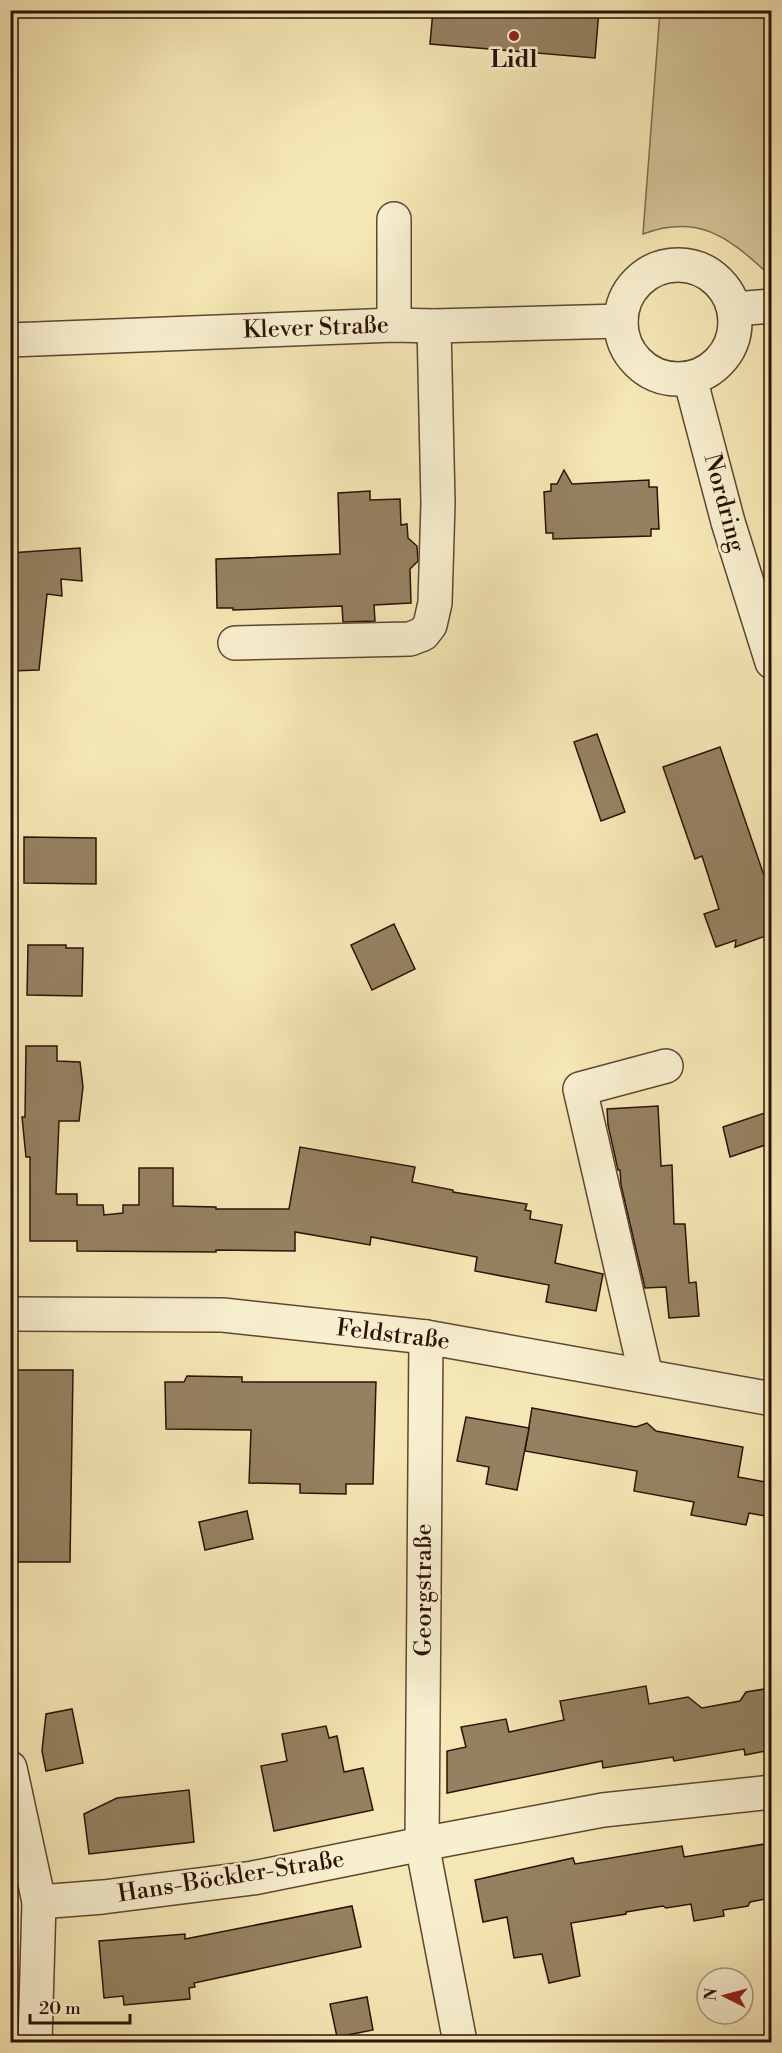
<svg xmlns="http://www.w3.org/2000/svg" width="782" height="2053" font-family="'Libre Bodoni',serif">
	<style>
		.green { fill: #d3c397; stroke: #806a4f; stroke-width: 1.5 }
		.building { fill: #958161; stroke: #2c1207; stroke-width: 1.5 }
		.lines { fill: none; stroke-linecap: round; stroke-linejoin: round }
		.minor-casing { stroke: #5e4732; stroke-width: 36 }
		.minor { stroke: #f8efcf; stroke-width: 33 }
		.poi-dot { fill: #8f2418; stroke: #f8efcf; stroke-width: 2 }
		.labels { text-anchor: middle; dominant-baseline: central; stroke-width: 5; stroke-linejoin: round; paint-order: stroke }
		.poi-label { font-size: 24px; font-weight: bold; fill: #2c1207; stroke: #f8efcf }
		.street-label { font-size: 24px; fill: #2c1207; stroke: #f8efcf }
	</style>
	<rect width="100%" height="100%" fill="#f5e7b5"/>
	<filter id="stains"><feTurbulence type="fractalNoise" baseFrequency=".00333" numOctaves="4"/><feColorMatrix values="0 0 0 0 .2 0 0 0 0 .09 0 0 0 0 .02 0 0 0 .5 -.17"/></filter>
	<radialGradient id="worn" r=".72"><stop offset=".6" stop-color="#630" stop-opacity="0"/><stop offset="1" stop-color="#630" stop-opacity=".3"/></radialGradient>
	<!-- green -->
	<path class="green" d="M660 11H771V270L765 271C727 236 697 214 643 234Z"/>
	<!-- building -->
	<g class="building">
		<polygon points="433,10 599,10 595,58 430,44"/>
		<polygon points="564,470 572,484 649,480 649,487 657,487 659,529 651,529 651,536 553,539 553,533 546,533 544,492 551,491 551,484 557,484"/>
		<polygon points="370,491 370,500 400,499 401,525 407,524 408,538 417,546 418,561 410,569 411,603 374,605 375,621 343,622 342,606 233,610 233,608 217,608 216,559 340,554 338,493"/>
		<polygon points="80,548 82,581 61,579 62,596 47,594 39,670 10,671 10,553"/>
		<polygon points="597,734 625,812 601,821 574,742"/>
		<polygon points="720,747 771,896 771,934 735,947 736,940 716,947 704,914 719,909 702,856 695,859 663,767"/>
		<polygon points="24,837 96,838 96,884 24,883"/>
		<polygon points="394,924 415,969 372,990 351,945"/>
		<polygon points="28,945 66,945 66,948 83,948 82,996 27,995"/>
		<polygon points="26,1046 57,1046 57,1061 80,1062 83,1087 79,1121 59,1121 56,1194 77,1194 77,1205 103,1205 104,1215 123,1213 123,1205 139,1205 139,1168 173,1168 173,1206 216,1207 216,1209 289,1209 300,1147 415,1167 412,1182 453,1190 453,1192 527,1204 525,1210 531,1211 530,1219 562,1225 555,1263 603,1274 596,1311 546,1302 549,1285 475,1271 477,1257 371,1237 370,1245 295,1232 295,1251 216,1250 216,1252 77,1251 77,1241 30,1241 30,1157 26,1157 22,1117 25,1117"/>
		<polygon points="658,1106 661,1166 672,1165 674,1224 685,1224 689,1283 696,1282 699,1316 669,1318 666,1287 645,1288 621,1185 620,1170 618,1170 608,1125 607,1109"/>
		<polygon points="771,1111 771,1143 730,1157 723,1127"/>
		<polygon points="16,1370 73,1370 70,1562 18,1562 17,1477 15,1477"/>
		<polygon points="187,1376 242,1377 242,1382 376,1382 373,1484 346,1484 346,1494 300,1493 300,1484 249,1483 251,1430 166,1429 165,1382 184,1382"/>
		<polygon points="532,1408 636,1427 647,1423 656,1431 743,1447 738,1477 771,1483 771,1517 749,1513 746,1525 691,1515 694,1502 634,1491 637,1471 525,1451"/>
		<polygon points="466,1417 529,1428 517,1490 486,1484 489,1467 457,1461"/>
		<polygon points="247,1511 253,1539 205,1550 199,1522"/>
		<polygon points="646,1686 649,1704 688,1697 702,1708 740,1701 746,1692 771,1688 771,1750 745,1755 744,1749 674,1761 673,1757 603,1768 602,1761 447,1793 447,1751 466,1747 461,1727 506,1719 509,1732 564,1720 560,1701"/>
		<polygon points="72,1709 83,1763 46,1771 42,1751 46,1714"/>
		<polygon points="326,1726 329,1738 337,1736 344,1772 363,1768 373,1810 274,1831 261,1766 287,1761 282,1734"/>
		<polygon points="189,1790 194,1842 89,1854 84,1814 117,1798"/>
		<polygon points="771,1843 771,1898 750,1902 748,1906 723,1910 724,1916 694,1921 691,1904 666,1908 663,1906 626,1912 626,1914 571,1923 580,1976 549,1983 542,1954 514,1958 507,1917 483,1922 475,1880 573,1858 575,1864 682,1846 684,1857"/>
		<polygon points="352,1906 361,1947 194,1983 195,1987 189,1988 190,1999 124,2005 123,1996 104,1998 99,1941 185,1934 185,1939"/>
		<polygon points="367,1997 373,2030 337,2037 330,2004"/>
	</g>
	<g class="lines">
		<!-- minor casing -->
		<g class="minor-casing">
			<g id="minor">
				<polyline points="394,219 394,325"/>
				<circle cx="678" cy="322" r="57"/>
				<polyline points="734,309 772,306"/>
				<polyline points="10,340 394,325 434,326 621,321"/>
				<polyline points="690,378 728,522 772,662"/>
				<polyline points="235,643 410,639 423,634 430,625 435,603 438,503 434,326"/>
				<polyline points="10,1314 223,1315 426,1337 772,1399"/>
				<polyline points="426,1337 422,1844 460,2042"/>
				<polyline points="646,1376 580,1089 666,1066"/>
				<polyline points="10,1768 39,1902 35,2042"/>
				<polyline points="39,1902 103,1897 253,1878 422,1844 603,1810 772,1792"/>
			</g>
		</g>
		<!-- minor -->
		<use href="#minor" class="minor"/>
	</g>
	<!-- markers -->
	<circle class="poi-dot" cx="514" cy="36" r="6"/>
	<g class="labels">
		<!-- poi labels -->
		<g class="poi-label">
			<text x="514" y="60">Lidl</text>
		</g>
		<!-- street labels -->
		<g class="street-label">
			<text transform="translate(316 328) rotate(-2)">Klever Straße</text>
			<text transform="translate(724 503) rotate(75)">Nordring</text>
			<text transform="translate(393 1335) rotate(7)">Feldstraße</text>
			<text transform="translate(424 1590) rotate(-90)">Georgstraße</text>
			<text transform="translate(231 1877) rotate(-9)">Hans-Böckler-Straße</text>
		</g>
	</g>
	<!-- margin -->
	<rect width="782" height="2053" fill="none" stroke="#f5e7b5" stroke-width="36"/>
	<rect x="12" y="12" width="758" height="2029" fill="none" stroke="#2c1207" stroke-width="3"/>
	<rect x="18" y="18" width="746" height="2017" fill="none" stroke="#2c1207" stroke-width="1.5"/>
	<!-- north arrow -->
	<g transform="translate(725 1996) rotate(276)"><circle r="28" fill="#f8efcf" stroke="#a6977f" stroke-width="1.5"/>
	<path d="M0-4.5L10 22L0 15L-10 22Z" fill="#8f2418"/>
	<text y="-9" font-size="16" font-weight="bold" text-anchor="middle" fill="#2c1207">N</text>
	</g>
	<!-- scale -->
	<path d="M30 2014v9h100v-9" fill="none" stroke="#2c1207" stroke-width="3"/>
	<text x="39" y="2014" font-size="18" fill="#2c1207" stroke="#f8efcf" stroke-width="4.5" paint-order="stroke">20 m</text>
	<rect width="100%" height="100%" filter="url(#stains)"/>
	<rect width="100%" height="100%" fill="url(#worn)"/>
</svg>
